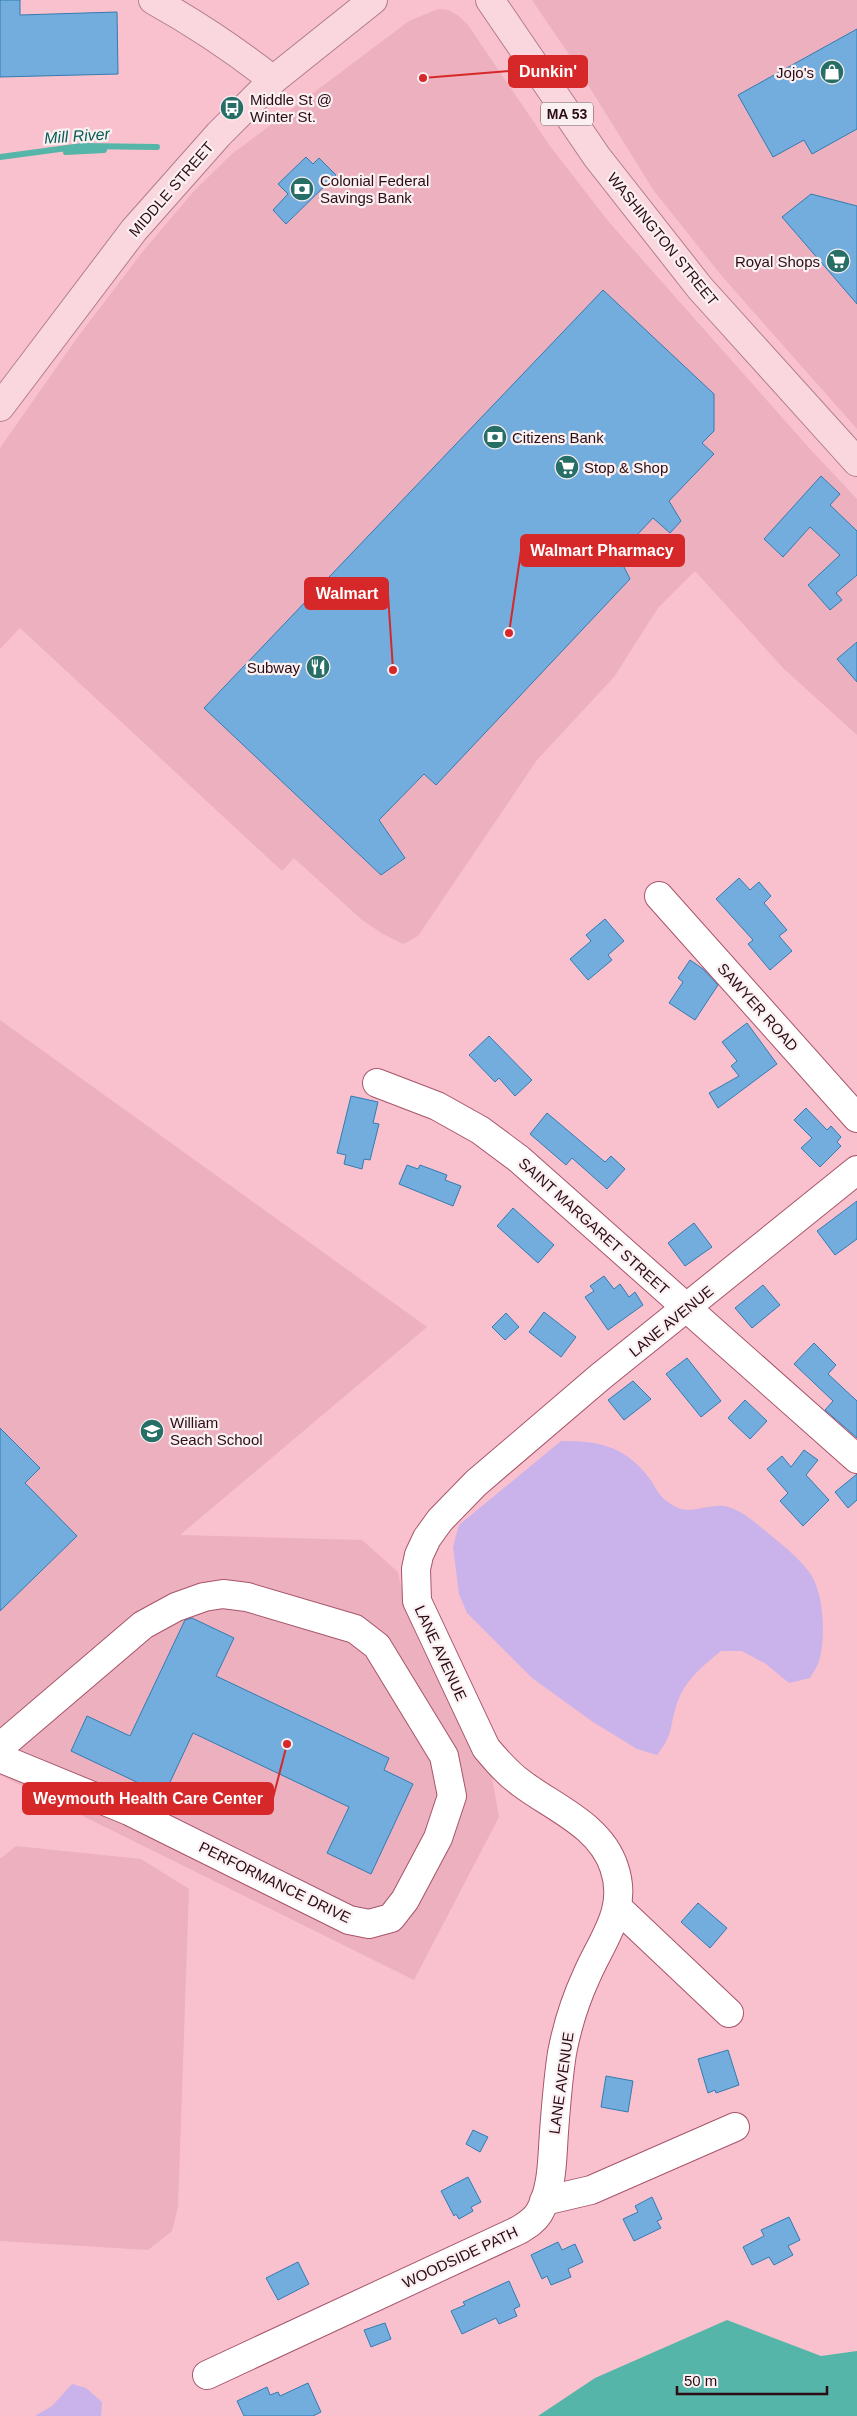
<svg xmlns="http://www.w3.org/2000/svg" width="857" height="2416" font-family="Arial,sans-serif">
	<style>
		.built { fill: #ecb0be }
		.green { fill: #cab2ea }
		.water { fill: #54b5a8 }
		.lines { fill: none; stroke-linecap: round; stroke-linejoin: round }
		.stream { stroke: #54b5a8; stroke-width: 6 }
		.building { fill: #73addd; stroke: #337bb1 }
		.minor-casing { stroke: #a7556b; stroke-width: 30 }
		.major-casing { stroke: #b07e8a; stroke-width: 30 }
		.minor { stroke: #fff; stroke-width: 28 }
		.major { stroke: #fad7df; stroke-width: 28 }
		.labels { text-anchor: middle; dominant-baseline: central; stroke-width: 4.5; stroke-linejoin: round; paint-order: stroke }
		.shield { fill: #faf0f2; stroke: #6a5057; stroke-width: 1 }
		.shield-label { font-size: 14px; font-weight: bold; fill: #2c0c15 }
		.poi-label { font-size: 15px; fill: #2c0c15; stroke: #faf0f2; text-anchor: start }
		.street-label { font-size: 15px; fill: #2c0c15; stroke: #faf0f2 }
		.water-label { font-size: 16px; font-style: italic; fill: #0a5e56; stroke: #faf0f2 }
		.leader { fill: none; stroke: #d62828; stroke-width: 2 }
		.callout-dot { fill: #d62828; stroke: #faf0f2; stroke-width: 2 }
		.callout { fill: #d62828; stroke: #d62828; stroke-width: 2 }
		.callout-label { font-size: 16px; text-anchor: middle; font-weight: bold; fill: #fff }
	</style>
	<rect width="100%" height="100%" fill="#f9c1cd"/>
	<!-- built -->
	<g class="built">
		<polygon points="532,0 857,0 857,429 721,275 654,191 570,56"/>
		<polygon points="438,9 448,10 459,16 468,25 550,146 608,221 810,449 857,499 857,735 783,668 695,571 658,608 614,677 537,760 418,936 403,944 383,934 362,920 294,858 282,871 20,628 0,649 0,448 77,338 144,250 194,191 232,154 304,100 409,21"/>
		<polygon points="0,1020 427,1327 180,1535 362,1540 398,1572 406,1610 420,1644 478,1756 491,1772 499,1817 414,1980 0,1775"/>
		<polygon points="16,1846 141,1859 189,1889 178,2207 172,2231 148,2250 0,2241 0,1859"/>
	</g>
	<!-- green -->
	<g class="green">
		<path d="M561 1441C597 1441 622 1445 646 1474 659 1490 656 1496 676 1507 692 1516 714 1500 731 1508 745 1513 757 1524 769 1534 783 1545 799 1558 810 1573 824 1593 826 1638 819 1661 817 1667 813 1673 810 1678L789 1683 766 1664 742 1651H721C704 1665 686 1679 678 1701 669 1724 675 1733 657 1755L637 1749 593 1722 532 1678 467 1613 459 1594 453 1547 459 1525Z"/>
		<polygon points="72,2384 86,2388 102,2402 101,2416 35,2416 52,2406"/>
	</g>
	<!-- water -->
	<polygon class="water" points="727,2320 821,2356 857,2351 857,2416 538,2416 595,2378"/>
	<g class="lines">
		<!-- stream -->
		<g class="stream">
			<polyline points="66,152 104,150"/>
			<polyline points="0,157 82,146 157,147"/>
		</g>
	</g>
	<!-- building -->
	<g class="building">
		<polygon points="0,0 20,0 20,15 117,12 118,74 0,77"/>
		<polygon points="857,29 857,129 812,154 804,140 773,157 738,95"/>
		<polygon points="306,157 313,164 319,158 336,175 286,224 273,210 288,194 278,184"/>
		<polygon points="811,194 857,206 857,304 782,217"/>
		<polygon points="603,290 714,394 714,431 702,443 714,454 669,501 681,521 670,533 653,518 618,555 630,579 436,785 424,774 379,820 405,858 381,875 204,708"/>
		<polygon points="821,476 840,494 830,505 857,531 857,575 836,593 842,600 830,610 808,585 840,555 810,527 783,557 764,539"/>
		<polygon points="857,642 857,682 837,659"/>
		<polygon points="739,878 750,890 759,882 771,896 764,903 787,930 779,936 792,951 770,970 748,944 753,940 716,899"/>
		<polygon points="605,919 624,941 608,955 612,960 588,980 570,959 591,941 586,935"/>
		<polygon points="690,960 703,969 718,985 695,1020 669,1003 683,982 678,978"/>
		<polygon points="747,1023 777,1064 718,1108 709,1093 739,1076 731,1066 737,1061 722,1042"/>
		<polygon points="489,1036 532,1080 515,1096 499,1078 495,1082 469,1055"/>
		<polygon points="351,1096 378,1102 373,1123 379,1124 370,1160 364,1159 362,1169 344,1164 346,1155 337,1153"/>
		<polygon points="806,1108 827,1130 831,1126 841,1137 837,1142 841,1146 820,1167 801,1148 812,1138 794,1120"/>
		<polygon points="547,1113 605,1162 611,1156 625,1169 607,1189 572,1158 566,1165 530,1134"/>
		<polygon points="407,1165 418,1169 420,1165 447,1175 445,1180 461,1186 453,1206 399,1184"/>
		<polygon points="857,1201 857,1239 835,1255 817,1231"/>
		<polygon points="513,1208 554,1245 538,1263 497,1226"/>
		<polygon points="694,1223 712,1247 685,1266 668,1243"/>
		<polygon points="604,1276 614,1289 620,1284 629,1297 635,1292 643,1305 608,1330 585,1297 594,1291 590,1286"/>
		<polygon points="763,1285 780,1305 752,1328 735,1308"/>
		<polygon points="544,1312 576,1337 561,1357 529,1332"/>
		<polygon points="506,1313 519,1327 505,1340 492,1327"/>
		<polygon points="814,1343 836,1365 828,1374 857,1401 857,1438 825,1410 833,1401 794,1364"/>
		<polygon points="687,1358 721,1401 701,1417 666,1374"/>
		<polygon points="633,1381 651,1399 624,1420 608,1400"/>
		<polygon points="745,1400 767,1421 750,1439 728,1418"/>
		<polygon points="0,1428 40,1468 25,1483 77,1536 0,1611"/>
		<polygon points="804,1450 818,1460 806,1475 829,1500 803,1526 780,1501 788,1493 767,1469 782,1456 791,1467"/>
		<polygon points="857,1474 857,1500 848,1508 835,1492"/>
		<polygon points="192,1618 234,1638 216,1676 389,1758 384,1770 413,1784 371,1874 327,1853 349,1807 193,1733 164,1795 71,1751 87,1716 130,1736 185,1620"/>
		<polygon points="698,1903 727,1928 710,1948 681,1922"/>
		<polygon points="728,2050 739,2085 716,2093 715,2090 708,2093 698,2059"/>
		<polygon points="606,2076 633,2081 628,2112 601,2107"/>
		<polygon points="473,2130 488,2137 480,2152 466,2144"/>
		<polygon points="468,2177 481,2202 471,2207 473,2211 459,2219 456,2214 454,2216 441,2191"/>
		<polygon points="652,2197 662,2219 657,2221 661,2228 634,2241 623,2219 638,2212 635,2206"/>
		<polygon points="789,2217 800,2240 788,2246 793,2255 774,2265 769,2257 752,2265 743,2247 764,2236 761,2230"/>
		<polygon points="558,2242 562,2250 575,2244 583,2262 568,2269 571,2277 551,2285 547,2276 542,2279 531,2255"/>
		<polygon points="298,2262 309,2284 278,2300 266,2278"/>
		<polygon points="509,2281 520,2306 514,2309 517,2316 499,2324 496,2318 462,2334 451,2311 465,2305 463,2302"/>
		<polygon points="385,2323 391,2339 371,2347 364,2330"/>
		<polygon points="308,2383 321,2412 313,2416 244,2416 237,2401 267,2387 270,2395 278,2392 280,2396"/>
	</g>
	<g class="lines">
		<!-- minor casing -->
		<g class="minor-casing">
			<g id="minor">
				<polyline points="659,896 857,1118"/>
				<polyline points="377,1083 437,1106 480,1130 519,1159 857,1459"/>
				<polyline points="0,1747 143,1625 176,1607 204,1597 223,1594 247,1597 355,1629 377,1646 444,1756 452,1796 438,1838 405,1900 391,1918 369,1924 349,1920 129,1811 0,1758"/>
				<polyline points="618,1908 729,2013"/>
				<polyline points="544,2201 591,2190 735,2127"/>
				<path d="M207 2375 519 2230C527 2225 534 2221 539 2213 553 2189 552 2158 554 2132 556 2105 558 2079 562 2053 567 2027 575 2001 586 1977 602 1939 629 1910 614 1867 600 1825 554 1808 521 1783 507 1773 497 1761 486 1748L417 1601 416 1569 419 1555 427 1538 440 1520 476 1483 600 1377 857 1170"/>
			</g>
		</g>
		<!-- major casing -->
		<g class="major-casing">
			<g id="major">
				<path d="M153 0C196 24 235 50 273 80"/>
				<polyline points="490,0 597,157 700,288 857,462"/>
				<polyline points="0,407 134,230 219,134 273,80 373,0"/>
			</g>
		</g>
		<!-- minor -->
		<use href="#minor" class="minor"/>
		<!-- major -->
		<use href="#major" class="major"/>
	</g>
	<!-- icons -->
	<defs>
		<g id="shop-disc" transform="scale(1.25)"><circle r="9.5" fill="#266e66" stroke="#faf0f2"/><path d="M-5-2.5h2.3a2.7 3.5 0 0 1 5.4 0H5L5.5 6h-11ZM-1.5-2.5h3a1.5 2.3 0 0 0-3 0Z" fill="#fff"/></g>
		<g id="bus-disc" transform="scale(1.25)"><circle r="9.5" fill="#266e66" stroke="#faf0f2"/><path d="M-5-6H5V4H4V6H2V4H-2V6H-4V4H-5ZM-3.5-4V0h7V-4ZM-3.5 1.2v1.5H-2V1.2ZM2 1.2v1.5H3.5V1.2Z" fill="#fff"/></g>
		<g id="bank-disc" transform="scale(1.25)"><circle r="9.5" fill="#266e66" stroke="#faf0f2"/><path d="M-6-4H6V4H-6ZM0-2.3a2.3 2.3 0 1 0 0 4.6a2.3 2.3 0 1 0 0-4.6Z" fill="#fff"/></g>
		<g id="supermarket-disc" transform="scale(1.25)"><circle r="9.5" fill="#266e66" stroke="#faf0f2"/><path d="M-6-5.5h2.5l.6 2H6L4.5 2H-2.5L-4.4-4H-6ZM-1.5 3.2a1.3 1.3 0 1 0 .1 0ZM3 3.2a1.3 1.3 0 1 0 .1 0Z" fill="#fff"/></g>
		<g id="restaurant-disc" transform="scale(1.25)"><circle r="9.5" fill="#266e66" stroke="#faf0f2"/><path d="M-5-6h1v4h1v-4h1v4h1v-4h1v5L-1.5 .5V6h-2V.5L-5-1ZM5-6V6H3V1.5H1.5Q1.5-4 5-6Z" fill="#fff"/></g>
		<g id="school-disc" transform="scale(1.25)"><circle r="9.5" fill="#266e66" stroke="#faf0f2"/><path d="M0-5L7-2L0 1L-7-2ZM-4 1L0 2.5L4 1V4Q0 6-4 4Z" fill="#fff"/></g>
	</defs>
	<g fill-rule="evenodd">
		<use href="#shop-disc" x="832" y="72"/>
		<use href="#bus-disc" x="232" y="108"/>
		<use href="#bank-disc" x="302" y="189"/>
		<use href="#supermarket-disc" x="838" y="261"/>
		<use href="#bank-disc" x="495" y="437"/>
		<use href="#supermarket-disc" x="567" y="467"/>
		<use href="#restaurant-disc" x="318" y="667"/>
		<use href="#school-disc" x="152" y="1431"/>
	</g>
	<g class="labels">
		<!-- shield labels -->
		<rect class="shield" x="541" y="102.5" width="52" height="23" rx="4"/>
		<g class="shield-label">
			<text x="567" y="114">MA 53</text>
		</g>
		<!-- poi labels -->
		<g class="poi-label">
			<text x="814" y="72" text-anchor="end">Jojo's</text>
			<text x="250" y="99">Middle St @<tspan x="250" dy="17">Winter St.</tspan></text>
			<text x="320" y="180">Colonial Federal<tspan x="320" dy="17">Savings Bank</tspan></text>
			<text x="820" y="261" text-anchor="end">Royal Shops</text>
			<text x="512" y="437">Citizens Bank</text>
			<text x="584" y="467">Stop &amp; Shop</text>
			<text x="300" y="667" text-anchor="end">Subway</text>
			<text x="170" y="1422">William<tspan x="170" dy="17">Seach School</tspan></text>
		</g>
		<!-- street labels -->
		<g class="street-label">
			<text transform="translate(171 189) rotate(-49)">MIDDLE STREET</text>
			<text transform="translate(663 239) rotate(51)">WASHINGTON STREET</text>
			<text transform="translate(758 1007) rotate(48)">SAWYER ROAD</text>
			<text transform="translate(594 1226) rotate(42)">SAINT MARGARET STREET</text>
			<text transform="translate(671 1321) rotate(-39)">LANE AVENUE</text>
			<text transform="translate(441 1653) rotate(65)">LANE AVENUE</text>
			<text transform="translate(275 1882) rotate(26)">PERFORMANCE DRIVE</text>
			<text transform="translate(561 2083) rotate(-82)">LANE AVENUE</text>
			<text transform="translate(460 2257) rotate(-25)">WOODSIDE PATH</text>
		</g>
		<!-- water labels -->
		<g class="water-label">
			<text transform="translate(77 136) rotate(-4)">Mill River</text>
		</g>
	</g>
	<!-- callouts -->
	<path class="leader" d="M423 78L509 71M509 633L521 551M393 670L388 594M287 1744L273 1798"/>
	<g class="callout-dot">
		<circle cx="423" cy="78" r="5"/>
		<circle cx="509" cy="633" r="5"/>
		<circle cx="393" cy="670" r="5"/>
		<circle cx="287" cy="1744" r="5"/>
	</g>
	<g class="callout">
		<rect x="509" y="56" width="78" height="31" rx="5"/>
		<rect x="521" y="535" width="163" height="31" rx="5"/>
		<rect x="305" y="578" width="83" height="31" rx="5"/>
		<rect x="23" y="1783" width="250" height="31" rx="5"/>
	</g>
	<g class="callout-label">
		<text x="548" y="77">Dunkin'</text>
		<text x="602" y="556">Walmart Pharmacy</text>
		<text x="347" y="599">Walmart</text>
		<text x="148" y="1804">Weymouth Health Care Center</text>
	</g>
	<!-- scale -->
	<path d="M677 2386v8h150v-8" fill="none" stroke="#2c0c15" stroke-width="2.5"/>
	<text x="684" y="2386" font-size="15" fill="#2c0c15" stroke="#faf0f2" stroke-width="4" paint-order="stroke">50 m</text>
</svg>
